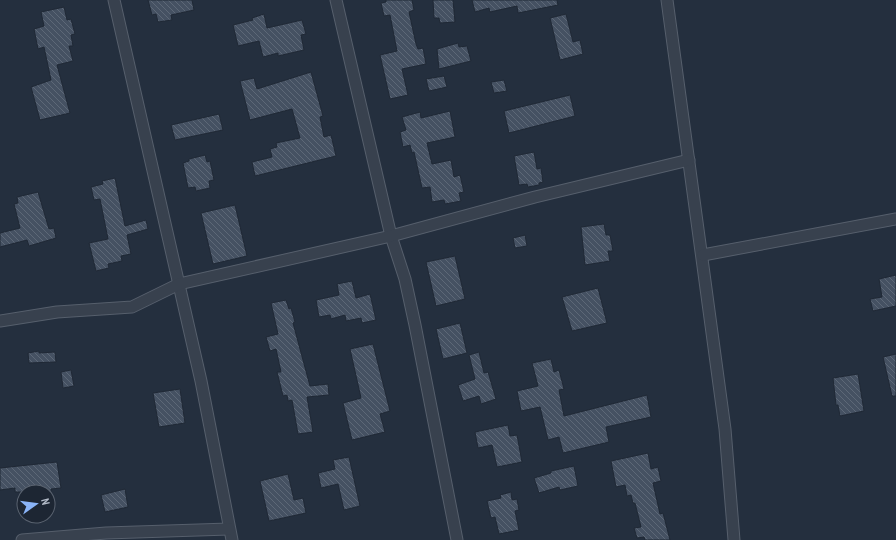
<svg xmlns="http://www.w3.org/2000/svg" width="896" height="540" font-family="'PT Sans Narrow',sans-serif">
	<style>
		.building { fill: url(#building-back-hatch); stroke: #1f2835 }
		.lines { fill: none; stroke-linecap: round; stroke-linejoin: round }
		.street-casing { stroke: #565f6c; stroke-width: 13 }
		.street { stroke: #38414e; stroke-width: 11 }
	</style>
	<defs>
		<pattern id="building-back-hatch" width="6" height="6" patternUnits="userSpaceOnUse"><rect width="6" height="6" fill="#455162"/><path d="M-1 5l2 2M0 0l6 6M5-1l2 2" fill="none" stroke="#5d6877"/></pattern>
	</defs>
	<rect width="100%" height="100%" fill="#242f3e"/>
	<!-- building -->
	<g class="building">
		<polygon points="148,0 192,0 194,10 171,15 172,20 158,22 156,14 152,15"/>
		<polygon points="386,0 412,0 414,10 409,12 416,44 418,49 423,48 426,64 402,69 408,95 390,99 380,55 397,51 390,15 384,16 381,3 386,2"/>
		<polygon points="433,0 453,0 455,22 440,23 439,18 434,18"/>
		<polygon points="472,0 557,0 558,5 518,13 517,6 490,12 489,8 475,12"/>
		<polygon points="64,7 67,20 71,19 75,34 71,35 73,46 69,46 73,61 57,65 70,113 40,120 31,87 51,80 44,47 38,49 34,29 44,26 41,12"/>
		<polygon points="264,14 267,28 302,20 306,34 301,35 304,50 278,56 278,53 263,57 259,41 238,46 233,25 253,20 252,18"/>
		<polygon points="566,14 573,42 580,40 583,54 560,60 550,18"/>
		<polygon points="458,43 459,47 467,46 471,61 439,69 437,49"/>
		<polygon points="311,72 323,116 320,117 324,137 331,135 336,156 255,176 252,162 272,157 270,149 277,147 276,143 300,138 292,109 250,120 240,81 254,78 257,89"/>
		<polygon points="444,76 447,87 429,91 426,79"/>
		<polygon points="504,80 507,91 494,93 491,82"/>
		<polygon points="570,95 575,116 509,133 504,111"/>
		<polygon points="450,111 455,137 427,143 432,164 451,160 454,177 460,175 464,192 459,193 461,201 445,204 444,200 432,202 430,187 422,188 414,152 412,153 410,145 403,147 400,132 406,130 402,117 420,112 421,118"/>
		<polygon points="219,114 223,130 175,140 171,125"/>
		<polygon points="534,152 537,169 541,168 543,182 539,183 539,185 528,187 527,184 519,185 514,156"/>
		<polygon points="205,155 207,162 210,161 214,180 209,181 210,188 196,191 195,187 188,188 183,163 189,161 189,159"/>
		<polygon points="115,178 125,226 146,220 148,229 127,235 131,254 121,256 122,261 108,264 109,268 96,271 89,243 108,239 100,199 94,200 91,187 103,184 102,181"/>
		<polygon points="38,192 49,229 54,228 56,238 29,246 27,240 0,247 0,233 20,228 14,204 18,203 17,197"/>
		<polygon points="235,205 247,256 213,264 201,213"/>
		<polygon points="604,224 606,235 610,235 613,251 608,251 610,261 585,265 581,227"/>
		<polygon points="525,235 527,246 515,248 513,238"/>
		<polygon points="455,256 465,299 436,306 426,262"/>
		<polygon points="896,275 896,306 873,311 870,299 882,297 879,279"/>
		<polygon points="352,281 356,298 370,294 376,320 362,323 361,318 346,321 345,315 331,319 330,315 319,317 316,300 339,295 337,284"/>
		<polygon points="598,288 607,323 572,331 562,297"/>
		<polygon points="286,300 289,309 291,308 295,322 293,323 310,386 328,384 329,395 307,397 313,432 298,434 292,400 288,401 287,395 283,396 277,372 281,372 276,349 270,351 266,337 278,334 271,303"/>
		<polygon points="460,323 467,353 443,359 436,329"/>
		<polygon points="373,344 390,411 380,414 385,432 352,440 343,403 361,398 350,349"/>
		<polygon points="39,351 39,353 55,352 56,362 29,363 28,353"/>
		<polygon points="479,352 484,373 488,372 496,399 481,404 479,396 463,401 458,385 475,379 469,355"/>
		<polygon points="896,354 896,396 892,396 883,357"/>
		<polygon points="551,359 554,372 559,370 564,389 559,390 564,416 647,395 651,417 606,427 609,442 563,453 559,437 548,440 540,407 521,411 517,391 538,386 532,363"/>
		<polygon points="71,370 74,386 63,388 61,372"/>
		<polygon points="858,374 864,411 840,416 838,405 836,405 833,378"/>
		<polygon points="180,389 185,423 159,427 153,393"/>
		<polygon points="508,425 510,436 517,435 522,462 497,467 492,445 478,448 475,432"/>
		<polygon points="648,453 651,469 658,467 661,481 653,483 660,514 663,513 670,540 645,540 644,537 637,538 634,528 641,527 635,503 633,503 631,495 627,496 625,485 616,487 611,461"/>
		<polygon points="349,457 360,506 344,510 338,484 321,488 318,473 335,469 333,460"/>
		<polygon points="57,462 61,488 51,489 51,492 15,492 15,488 0,490 0,468"/>
		<polygon points="574,466 578,486 560,490 559,487 539,493 534,478 551,473 551,471"/>
		<polygon points="288,474 294,500 303,498 306,513 269,521 260,481"/>
		<polygon points="125,489 128,507 105,512 101,495"/>
		<polygon points="511,492 512,500 517,499 519,510 515,511 519,530 499,534 495,517 491,518 487,501 501,498 500,495"/>
	</g>
	<g class="lines">
		<!-- street casing -->
		<g class="street-casing">
			<g id="street">
				<polyline points="114,0 201,381 232,540"/>
				<polyline points="336,0 391,236 405,279 415,325 457,540"/>
				<polyline points="667,0 725,429 734,540"/>
				<polyline points="703,255 896,219"/>
				<polyline points="0,321 57,312 132,307 179,284 391,236 535,197 689,160"/>
				<polyline points="22,540 106,533 229,529"/>
			</g>
		</g>
		<!-- street -->
		<use href="#street" class="street"/>
	</g>
	<!-- north arrow -->
	<g transform="translate(36 504) rotate(76)"><circle r="19" fill="#1d2633" stroke="#59626f"/>
	<path d="M0-3L7 15L0 10L-7 15Z" fill="#8ab4f8"/>
	<text y="-6" font-size="11" font-weight="bold" text-anchor="middle" fill="#b4bcc9">N</text>
	</g>
</svg>
